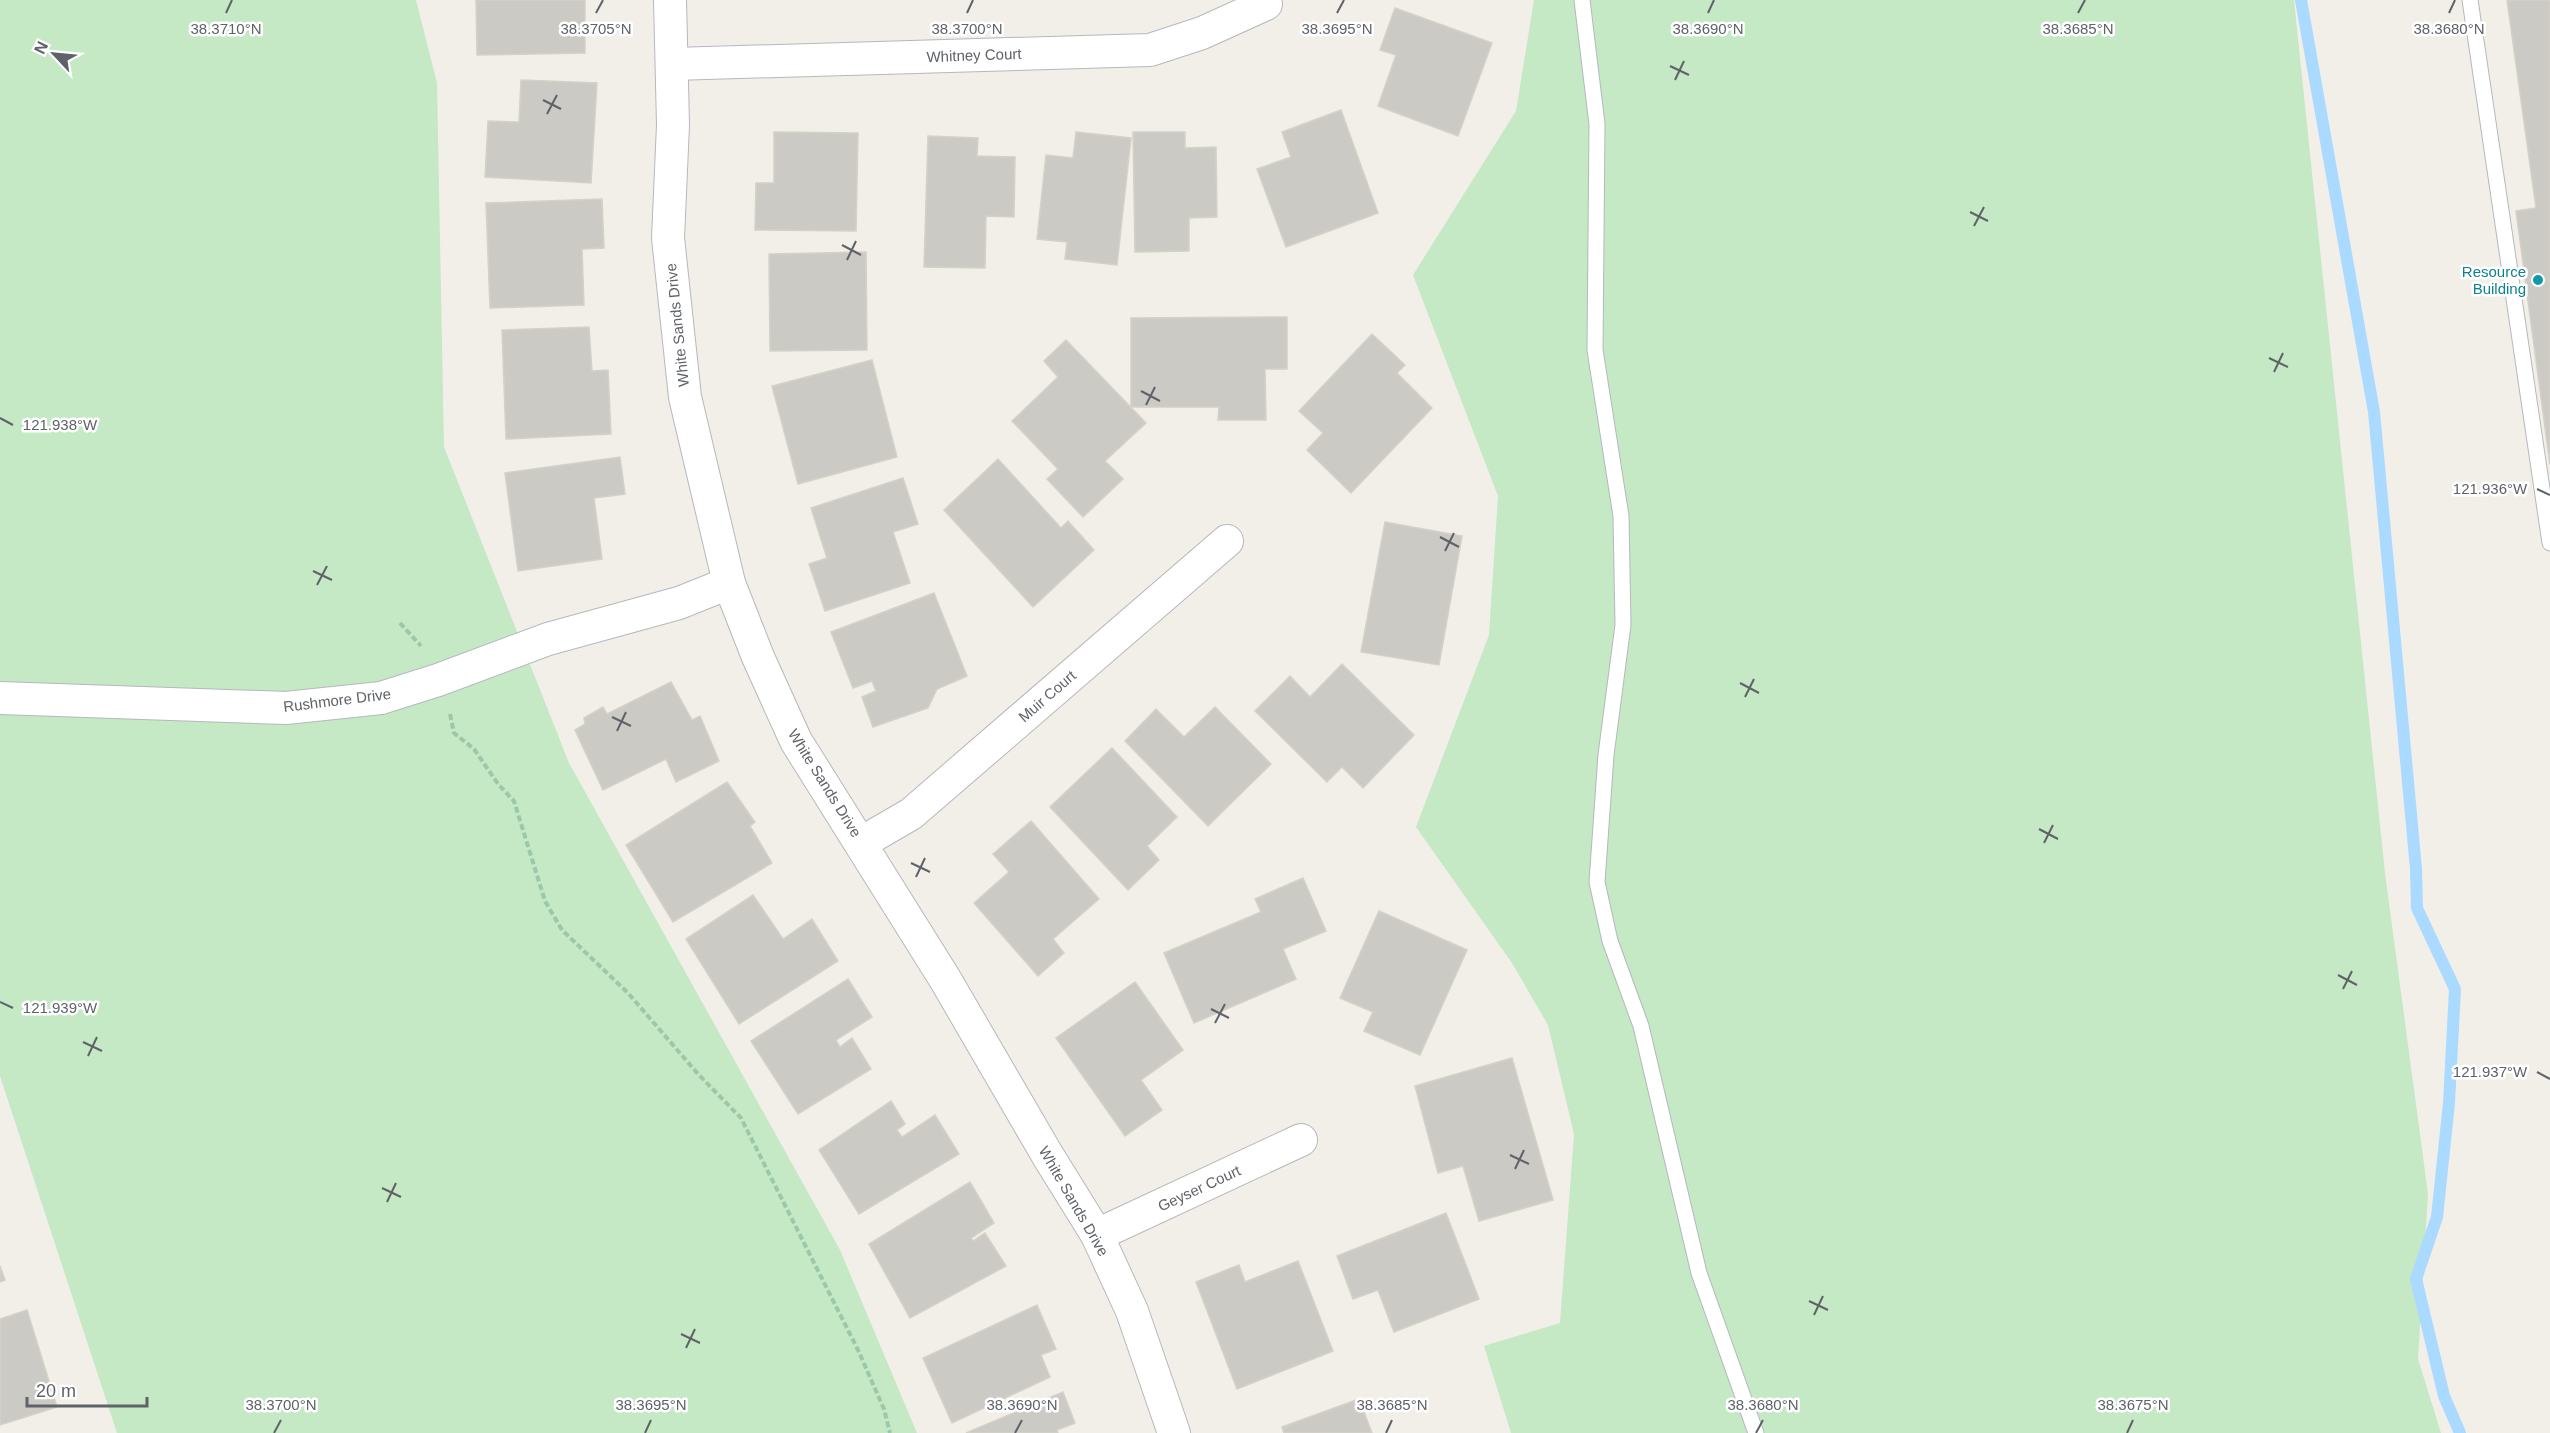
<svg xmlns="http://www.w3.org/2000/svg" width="2550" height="1433" font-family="Arial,sans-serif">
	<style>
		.grass { fill: #c5e8c5 }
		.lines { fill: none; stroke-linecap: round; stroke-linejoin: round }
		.stream { stroke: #aadaff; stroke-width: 12 }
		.building { fill: #cccac5; stroke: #d6d1c6; stroke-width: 1.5 }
		.lane-casing { stroke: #b5b8bc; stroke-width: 17 }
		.street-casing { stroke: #b5b8bc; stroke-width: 34 }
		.path { stroke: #9cc7a9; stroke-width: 4; stroke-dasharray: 6 3; stroke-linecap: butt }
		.lane { stroke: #fff; stroke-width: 15 }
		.street { stroke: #fff; stroke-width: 32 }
		.ticks { fill: none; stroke: #5f6368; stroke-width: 2 }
		.culture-dot { fill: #0f9aa8; stroke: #fff; stroke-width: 2 }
		.labels { text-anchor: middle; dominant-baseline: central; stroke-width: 5; stroke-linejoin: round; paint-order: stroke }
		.street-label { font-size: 15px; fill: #5f6368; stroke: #fff }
		.culture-label { font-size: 15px; fill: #0d838f; stroke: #fff; text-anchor: end }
		.ticks-label { font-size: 15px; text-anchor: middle; fill: #5f6368; stroke: #fff; stroke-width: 5; stroke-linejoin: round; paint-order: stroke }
	</style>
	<rect width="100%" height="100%" fill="#f1efe8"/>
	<!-- grass -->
	<g class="grass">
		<polygon points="0,0 416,0 437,83 444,447 569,763 840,1250 917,1433 117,1433 0,1076"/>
		<polygon points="1534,0 2294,0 2385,873 2428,1194 2418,1359 2441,1433 1511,1433 1484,1346 1560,1323 1574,1134 1548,1025 1512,963 1416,827 1489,635 1498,496 1413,275 1516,111"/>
	</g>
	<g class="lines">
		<!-- stream -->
		<polyline class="stream" points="2301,0 2374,412 2416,869 2417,908 2455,989 2449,1103 2437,1217 2416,1279 2444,1396 2460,1433"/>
	</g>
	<!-- building -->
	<g class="building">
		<polygon points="476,0 585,0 585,53 477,55"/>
		<polygon points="2507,0 2550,0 2550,465 2516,211 2536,208"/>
		<polygon points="1395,8 1492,43 1458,136 1378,106 1396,55 1380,50"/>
		<polygon points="521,80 597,83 591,183 485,177 488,121 519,122"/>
		<polygon points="1341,110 1378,213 1286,247 1257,169 1291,157 1282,132"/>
		<polygon points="774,132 858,133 856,231 755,230 756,183 774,183"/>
		<polygon points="1076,132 1131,138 1117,265 1065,259 1067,242 1037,239 1046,155 1073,158"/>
		<polygon points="1133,132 1185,132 1185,148 1216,147 1217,217 1189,218 1189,251 1135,252"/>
		<polygon points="928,136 978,138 977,156 1015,157 1014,217 986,216 985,268 924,267"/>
		<polygon points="602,199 604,248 582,249 584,305 490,308 486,203"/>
		<polygon points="866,252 867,350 770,351 769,254"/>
		<polygon points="1287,317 1287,369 1265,369 1266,420 1218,420 1219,407 1131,407 1131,318"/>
		<polygon points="589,327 592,371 608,370 611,434 506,439 502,330"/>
		<polygon points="1372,334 1405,365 1397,373 1432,408 1351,493 1307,450 1323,433 1299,411"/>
		<polygon points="1066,340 1146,423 1105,461 1123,479 1083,517 1047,479 1058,469 1012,421 1058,377 1044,361"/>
		<polygon points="872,360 897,457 798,484 772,386"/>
		<polygon points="620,457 625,494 594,498 602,559 518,571 505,473"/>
		<polygon points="998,459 1061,528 1068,521 1094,550 1033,607 944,510"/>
		<polygon points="903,478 918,524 893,532 910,583 825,611 809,564 827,558 811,508"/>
		<polygon points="1385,522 1462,536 1439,665 1361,652"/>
		<polygon points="934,593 967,676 937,689 928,708 873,727 862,697 876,691 872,681 853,688 831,632"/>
		<polygon points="1342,664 1414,735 1363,788 1342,767 1327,782 1255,711 1290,676 1310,697"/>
		<polygon points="671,682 692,720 700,716 719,761 676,782 666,759 603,790 575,730 585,724 584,718 603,707 607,714"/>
		<polygon points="1215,707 1271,764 1208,826 1125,741 1156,709 1184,737"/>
		<polygon points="1112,748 1177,817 1147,846 1159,860 1128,890 1050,807"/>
		<polygon points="727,782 755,822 750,826 772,863 673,922 626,845"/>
		<polygon points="1031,821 1099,899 1053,939 1064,953 1038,976 974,903 1009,872 993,854"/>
		<polygon points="1303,878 1326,931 1283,949 1296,979 1194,1023 1164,953 1261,912 1255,899"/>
		<polygon points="753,895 783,939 812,919 838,961 739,1024 686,939"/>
		<polygon points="1379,911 1467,950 1420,1055 1364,1031 1373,1012 1340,998"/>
		<polygon points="848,979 872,1017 836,1040 840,1047 852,1038 871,1069 798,1114 751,1041"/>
		<polygon points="1135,982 1183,1050 1141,1080 1162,1110 1125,1136 1056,1038"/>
		<polygon points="1512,1058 1553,1200 1479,1221 1463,1166 1438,1173 1415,1086"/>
		<polygon points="891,1101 905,1124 897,1130 902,1137 935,1115 959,1154 859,1214 819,1150"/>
		<polygon points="970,1182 994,1223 971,1238 973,1241 985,1233 1006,1266 910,1318 869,1244"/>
		<polygon points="1446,1213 1479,1299 1394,1332 1378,1290 1353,1299 1337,1256"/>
		<polygon points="1298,1261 1333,1351 1237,1389 1196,1282 1239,1265 1245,1282"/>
		<polygon points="0,1266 5,1280 0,1282"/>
		<polygon points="1037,1305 1056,1349 1041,1355 1050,1377 952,1423 923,1358"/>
		<polygon points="27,1310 57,1407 0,1425 0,1319"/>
		<polygon points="1063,1392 1075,1423 1057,1430 1058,1433 966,1433"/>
		<polygon points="1359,1399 1372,1433 1284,1433 1282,1427"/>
	</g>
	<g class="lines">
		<!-- lane casing -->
		<g class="lane-casing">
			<g id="lane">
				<polyline points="1582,0 1597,124 1595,350 1621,516 1623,625 1606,755 1597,882 1610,941 1641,1026 1699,1273 1756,1433"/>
				<polyline points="2470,0 2550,543"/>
			</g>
		</g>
		<!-- street casing -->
		<g class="street-casing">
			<g id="street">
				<polyline points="670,0 673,125 668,238 685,397 729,583 758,657 796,741 945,979 1048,1156 1097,1235 1132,1311 1174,1433"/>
				<polyline points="673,64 1150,50 1202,33 1266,4"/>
				<polyline points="0,698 286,708 381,698 438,680 548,639 679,603 729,583"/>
				<polyline points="861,843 911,814 1227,541"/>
				<polyline points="1097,1235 1301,1140"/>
			</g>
		</g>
		<!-- path -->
		<g class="path">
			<polyline points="400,623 421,646"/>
			<polyline points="450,714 454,733 474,749 498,784 514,801 545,901 562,930 628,993 698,1074 741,1118 858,1350 884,1409 890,1433"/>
		</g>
		<!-- lane -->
		<use href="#lane" class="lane"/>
		<!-- street -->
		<use href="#street" class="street"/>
	</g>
	<!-- ticks -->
	<path class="ticks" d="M226 13 232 0M596 13 603 0M967 13 973 0M1337 13 1344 0M1708 13 1714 0M2078 13 2085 0M2449 13 2455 0M1670 66 1689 75M1675 80 1684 61M543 100 561 109M547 114 557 95M1970 212 1988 221M1974 226 1984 207M842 245 861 255M847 260 856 241M2269 358 2288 367M2274 372 2283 353M1141 391 1160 401M1146 405 1155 387M0 418 13 425M2537 489 2550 495M1440 537 1459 547M1445 551 1454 533M313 571 332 580M317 585 327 566M1740 683 1759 693M1745 697 1754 679M612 717 631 726M617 731 626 712M2039 829 2058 839M2044 843 2053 825M911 863 930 872M916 877 925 858M2338 975 2357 985M2343 989 2352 971M0 1002 13 1008M1211 1009 1229 1018M1215 1023 1225 1004M83 1042 102 1051M88 1056 97 1037M2537 1072 2550 1079M1510 1155 1529 1164M1515 1169 1524 1150M382 1188 401 1197M387 1202 396 1183M1809 1301 1828 1310M1814 1315 1823 1296M681 1334 700 1343M686 1348 695 1329M274 1433 281 1420M645 1433 651 1420M1015 1433 1022 1420M1386 1433 1392 1420M1756 1433 1763 1420M2127 1433 2133 1420"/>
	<!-- markers -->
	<circle class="culture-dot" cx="2538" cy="280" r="6"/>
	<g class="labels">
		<!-- street labels -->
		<g class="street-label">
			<text transform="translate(974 55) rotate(-2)">Whitney Court</text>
			<text transform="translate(677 325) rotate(-96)">White Sands Drive</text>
			<text transform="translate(1047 696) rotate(-41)">Muir Court</text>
			<text transform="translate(337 700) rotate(-7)">Rushmore Drive</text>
			<text transform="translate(825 783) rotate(58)">White Sands Drive</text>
			<text transform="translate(1199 1188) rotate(-25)">Geyser Court</text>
			<text transform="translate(1074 1201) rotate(60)">White Sands Drive</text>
		</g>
		<!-- culture labels -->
		<g class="culture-label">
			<text x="2526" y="271">Resource<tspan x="2526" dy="17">Building</tspan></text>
		</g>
	</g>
	<g class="ticks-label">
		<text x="226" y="34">38.3710°N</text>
		<text x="596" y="34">38.3705°N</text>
		<text x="967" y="34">38.3700°N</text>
		<text x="1337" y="34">38.3695°N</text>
		<text x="1708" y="34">38.3690°N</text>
		<text x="2078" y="34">38.3685°N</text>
		<text x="2449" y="34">38.3680°N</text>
		<text x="60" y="430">121.938°W</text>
		<text x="2490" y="494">121.936°W</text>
		<text x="60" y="1013">121.939°W</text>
		<text x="2490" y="1077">121.937°W</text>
		<text x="281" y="1410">38.3700°N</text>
		<text x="651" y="1410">38.3695°N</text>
		<text x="1022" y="1410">38.3690°N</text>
		<text x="1392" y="1410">38.3685°N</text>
		<text x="1763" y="1410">38.3680°N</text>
		<text x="2133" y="1410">38.3675°N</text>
	</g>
	<!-- north arrow -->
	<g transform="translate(54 54) rotate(296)" stroke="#ffffff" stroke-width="4.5" paint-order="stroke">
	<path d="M0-4.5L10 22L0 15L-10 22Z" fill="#5f6368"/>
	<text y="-9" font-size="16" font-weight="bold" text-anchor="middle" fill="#5f6368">N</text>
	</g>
	<!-- scale -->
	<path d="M27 1397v9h120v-9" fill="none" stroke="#5f6368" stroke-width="3"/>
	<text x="36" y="1397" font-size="18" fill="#5f6368" stroke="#ffffff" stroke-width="4.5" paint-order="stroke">20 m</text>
</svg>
